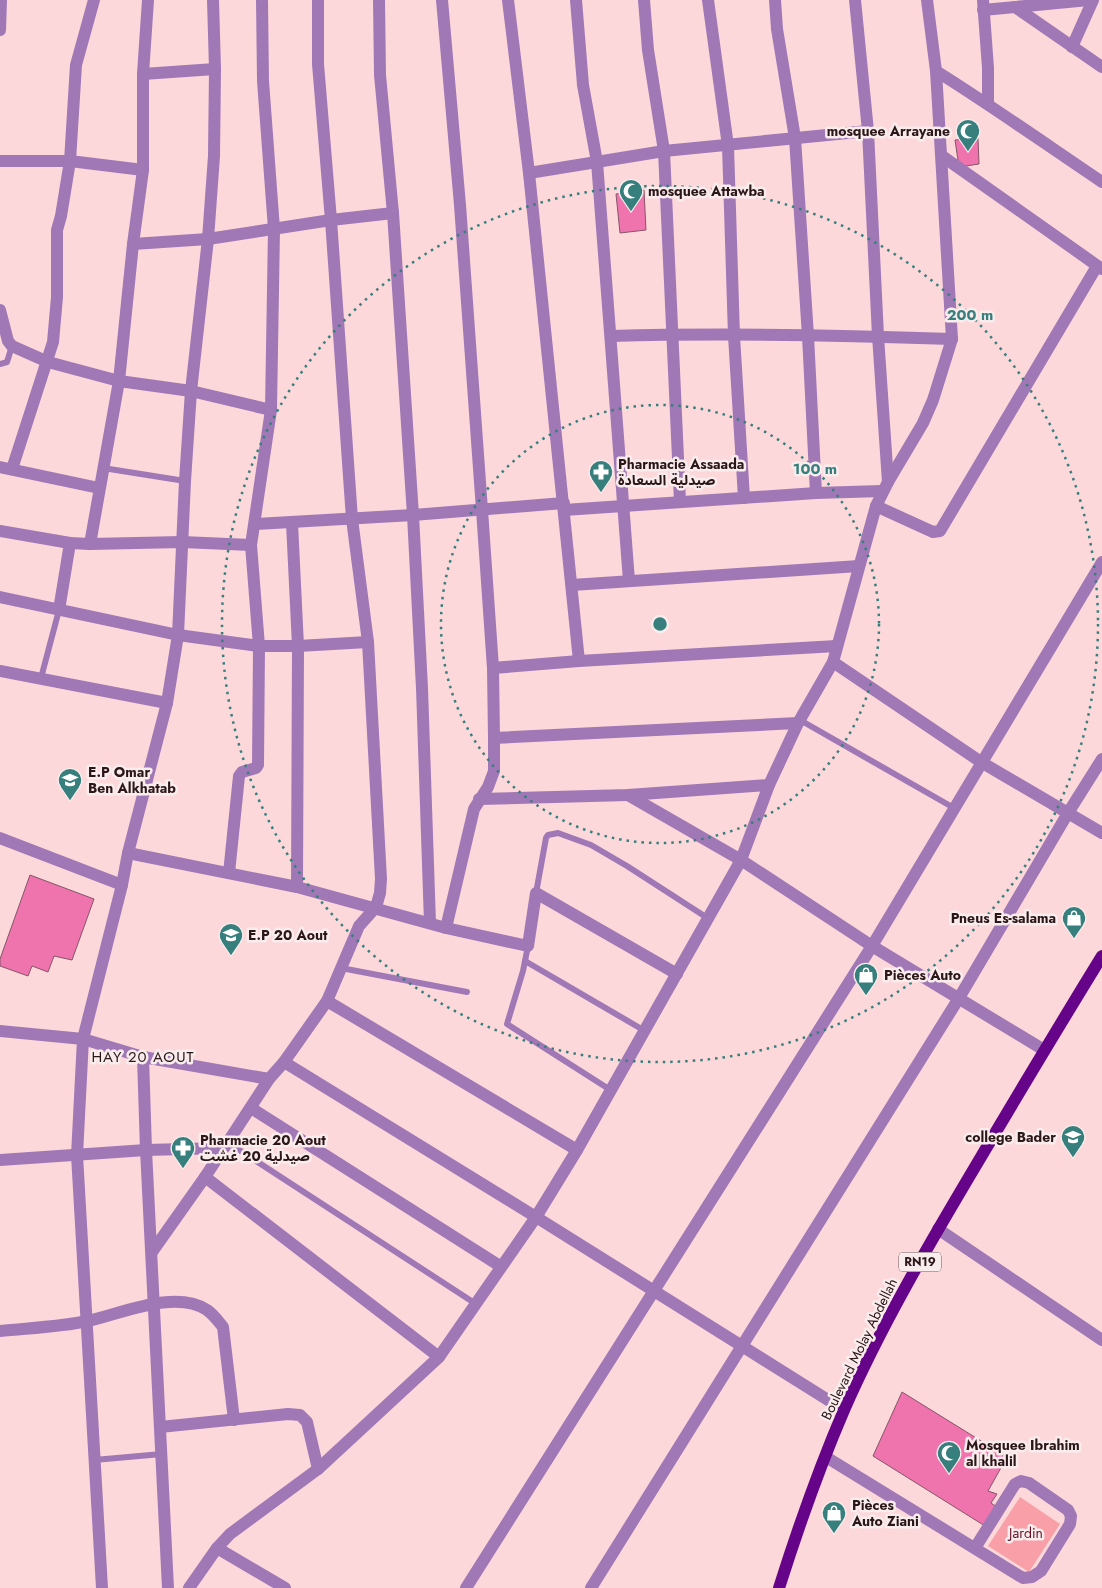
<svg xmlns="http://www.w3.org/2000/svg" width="1102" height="1588" font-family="Jost,'Noto Sans Arabic',sans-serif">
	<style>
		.green { fill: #f99fa8 }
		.building { fill: #ef73ac; stroke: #855569 }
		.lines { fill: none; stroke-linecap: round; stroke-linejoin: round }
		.lane { stroke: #a078b6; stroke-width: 6 }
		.street { stroke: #a078b6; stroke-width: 12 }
		.primary { stroke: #660489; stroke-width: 12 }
		.ring { fill: none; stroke: #367f7d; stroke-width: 2.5; stroke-dasharray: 2.5 5 }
		.labels { text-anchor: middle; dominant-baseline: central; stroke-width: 5; stroke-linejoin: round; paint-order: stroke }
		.shield { fill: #f9eced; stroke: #695658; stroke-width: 1 }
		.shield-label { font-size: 12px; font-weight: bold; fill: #2b1618 }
		.poi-label { font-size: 14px; font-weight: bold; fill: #2b1618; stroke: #f9eced; text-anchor: start }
		.street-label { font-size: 14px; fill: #2b1618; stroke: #f9eced }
		.park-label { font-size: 14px; fill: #630f24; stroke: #f9eced }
		.neighbourhood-label { font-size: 15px; letter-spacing: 1px; fill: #2b1618; stroke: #f9eced }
		.centre { fill: #367f7d; stroke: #f9eced; stroke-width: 2.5 }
		.ring-label { font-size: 15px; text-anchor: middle; font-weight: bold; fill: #367f7d; stroke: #f9eced; stroke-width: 5; stroke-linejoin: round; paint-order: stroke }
	</style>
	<rect width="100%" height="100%" fill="#fdd8da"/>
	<!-- green -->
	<polygon class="green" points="1020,1497 1060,1524 1029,1572 988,1546"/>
	<!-- building -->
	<g class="building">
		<polygon points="978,138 979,164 959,167 955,140"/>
		<polygon points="644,190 646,230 620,233 616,194"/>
		<polygon points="30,875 94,899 72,960 54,956 48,972 32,966 28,976 0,966 0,959"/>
		<polygon points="902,1392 1007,1457 988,1491 997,1494 991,1503 997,1507 985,1526 873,1456"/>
	</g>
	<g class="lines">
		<!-- lane -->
		<g class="lane">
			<polyline points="0,364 7,362 12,346"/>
			<polyline points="103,468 185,481"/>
			<polyline points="41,678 59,610"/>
			<polyline points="800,720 954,808"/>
			<polyline points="536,893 546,838 548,835 558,833 591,845 627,866 709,919"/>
			<polyline points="528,946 523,971 507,1024 612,1091"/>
			<polyline points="525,961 645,1031"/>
			<polyline points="341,968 467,992"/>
			<polyline points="227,1142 476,1304"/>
			<polyline points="94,1460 162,1454"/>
		</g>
		<!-- street -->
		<g class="street">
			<polyline points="213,0 215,69 214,156 208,239 191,391 185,481 178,635 167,703 128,853 122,885 83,1039 143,1057 269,1079"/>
			<polyline points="379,0 380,75 393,213 413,515 422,688 430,923"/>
			<polyline points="442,0 460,205 482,510 493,668 494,738 494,771 488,787 474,809 446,928"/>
			<polyline points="508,0 529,173 579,661"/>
			<polyline points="576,0 583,85 597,162 629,581"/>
			<polyline points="644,0 648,50 664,151 680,502"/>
			<polyline points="708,0 728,146 734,336 744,498"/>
			<polyline points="775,0 777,29 795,138 808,336 816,493"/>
			<polyline points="855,0 868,131 878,336 888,482"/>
			<polyline points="983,0 988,68 988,103"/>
			<polyline points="1015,7 1102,67"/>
			<polyline points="983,10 1089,0"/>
			<polyline points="0,30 1,0"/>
			<polyline points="1072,47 1093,0"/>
			<path d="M936 71C992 106 1047 145 1102 182"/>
			<polyline points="143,74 215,69"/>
			<polyline points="942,156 1102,269"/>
			<polyline points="0,161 70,161 143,170"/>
			<polyline points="529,173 664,151 868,131"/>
			<polyline points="133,244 208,239 331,220 393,213"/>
			<polyline points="0,310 8,341 12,346 48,362 119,381 191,391 271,410"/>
			<path d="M611 336C725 333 839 335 952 339"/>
			<polyline points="0,467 99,488"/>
			<polyline points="12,469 53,342 57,297 57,230 61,216 70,161 76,65 94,0"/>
			<polyline points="876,506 933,532 940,531 1097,266"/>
			<polyline points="564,510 816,493 882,491"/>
			<polyline points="292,523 298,646 297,887"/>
			<polyline points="256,524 413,515 564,503"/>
			<polyline points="0,531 70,543 90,544 182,542 251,545"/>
			<polyline points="90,544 119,381 133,244 143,170 143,74 148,0"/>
			<polyline points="572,585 859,566"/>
			<polyline points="0,597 178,635 259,646 298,646 368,642"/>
			<polyline points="59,610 70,543"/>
			<polyline points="833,662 981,762 1102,833"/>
			<polyline points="493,668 579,661 837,646"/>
			<polyline points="0,671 167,703"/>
			<polyline points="494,738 798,723"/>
			<polyline points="628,795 741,860 872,946 1044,1050"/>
			<polyline points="479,799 628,795 769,785"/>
			<polyline points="0,838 122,885"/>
			<polyline points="128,853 297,887 446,928 528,946 536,893 677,974"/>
			<polyline points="229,873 239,776 242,772 256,768 258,765 259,646 251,545 271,410 274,229 263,81 262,0"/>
			<polyline points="327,1001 577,1150"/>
			<polyline points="0,1031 83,1039 77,1155 102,1588"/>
			<polyline points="143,1057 146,1150 168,1588"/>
			<polyline points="284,1062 536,1217 844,1410"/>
			<polyline points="251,1108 500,1266"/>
			<polyline points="0,1160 146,1150 223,1148"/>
			<polyline points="205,1177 439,1357"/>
			<polyline points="938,1229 1102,1340"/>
			<polyline points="152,1252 205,1177 269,1079 284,1062 327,1001 359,926 376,907 380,893 381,879 368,642 352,519 331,220 318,64 318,0"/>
			<path d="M0 1331C29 1328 59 1327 88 1321 121 1314 175 1289 207 1310 214 1315 218 1321 223 1327L234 1420"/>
			<polyline points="160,1427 288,1414 300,1415 307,1422 318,1469"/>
			<polyline points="826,1457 1023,1578 1032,1577 1041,1571 1070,1524 1071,1516 1068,1510 1029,1483 1021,1481 1015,1484 975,1548"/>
			<polyline points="217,1548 285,1588"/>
			<polyline points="189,1588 217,1548 230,1534 318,1469 439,1357 536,1217 577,1150 741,860 769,785 798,723 833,662 876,506 888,482 923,423 933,400 952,339 936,71 927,0"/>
			<polyline points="466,1588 872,946 1102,562"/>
			<polyline points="591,1588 959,998 1068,813 1102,759"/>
		</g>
		<!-- primary -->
		<path class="primary" d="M779 1588C798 1528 819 1468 844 1410 881 1326 928 1246 975 1167 1017 1096 1059 1026 1102 956"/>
	</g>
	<!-- distance rings -->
	<g class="ring">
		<circle cx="660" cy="624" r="219"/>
		<circle cx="660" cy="624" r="438"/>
	</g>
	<!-- icons -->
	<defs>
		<g id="mosque-pin" transform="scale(1.25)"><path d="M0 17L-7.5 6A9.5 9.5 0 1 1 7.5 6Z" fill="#367f7d" stroke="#f9eced"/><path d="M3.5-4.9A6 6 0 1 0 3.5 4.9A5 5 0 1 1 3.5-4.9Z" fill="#fff"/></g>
		<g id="pharmacy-pin" transform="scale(1.25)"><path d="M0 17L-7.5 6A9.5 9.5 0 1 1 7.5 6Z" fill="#367f7d" stroke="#f9eced"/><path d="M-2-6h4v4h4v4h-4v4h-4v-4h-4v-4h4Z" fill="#fff"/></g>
		<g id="school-pin" transform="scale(1.25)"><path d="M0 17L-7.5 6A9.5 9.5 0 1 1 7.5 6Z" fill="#367f7d" stroke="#f9eced"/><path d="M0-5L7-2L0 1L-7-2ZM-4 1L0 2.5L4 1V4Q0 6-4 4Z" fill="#fff"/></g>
		<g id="shop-pin" transform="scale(1.25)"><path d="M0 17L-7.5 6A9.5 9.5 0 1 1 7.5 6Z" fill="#367f7d" stroke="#f9eced"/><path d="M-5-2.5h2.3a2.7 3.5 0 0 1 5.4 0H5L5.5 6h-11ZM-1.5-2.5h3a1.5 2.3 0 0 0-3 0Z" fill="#fff"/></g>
	</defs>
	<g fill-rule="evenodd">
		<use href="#mosque-pin" x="968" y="131"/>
		<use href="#mosque-pin" x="631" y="191"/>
		<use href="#pharmacy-pin" x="601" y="472"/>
		<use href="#school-pin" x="70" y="780"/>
		<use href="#shop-pin" x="1074" y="918"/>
		<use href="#school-pin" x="231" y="935"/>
		<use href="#shop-pin" x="866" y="975"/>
		<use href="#school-pin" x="1073" y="1137"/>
		<use href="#pharmacy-pin" x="183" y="1148"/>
		<use href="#mosque-pin" x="949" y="1453"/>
		<use href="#shop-pin" x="834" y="1513"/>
	</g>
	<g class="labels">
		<!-- shield labels -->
		<rect class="shield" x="899" y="1252.5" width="42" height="19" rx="4"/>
		<g class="shield-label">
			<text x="920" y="1262">RN19</text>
		</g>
		<!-- poi labels -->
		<g class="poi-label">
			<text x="950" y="131" text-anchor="end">mosquee Arrayane</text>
			<text x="648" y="191">mosquee Attawba</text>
			<text x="618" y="464">Pharmacie Assaada<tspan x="618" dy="16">صيدلية السعادة</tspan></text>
			<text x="88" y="772">E.P Omar<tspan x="88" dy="16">Ben Alkhatab</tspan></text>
			<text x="1056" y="918" text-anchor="end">Pneus Es-salama</text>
			<text x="248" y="935">E.P 20 Aout</text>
			<text x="884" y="975">Pièces Auto</text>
			<text x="1056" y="1137" text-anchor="end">college Bader</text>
			<text x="200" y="1140">Pharmacie 20 Aout<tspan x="200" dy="16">صيدلية 20 غشت</tspan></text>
			<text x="966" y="1445">Mosquee Ibrahim<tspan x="966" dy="16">al khalil</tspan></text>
			<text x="852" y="1505">Pièces<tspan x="852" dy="16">Auto Ziani</tspan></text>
		</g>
		<!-- street labels -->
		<g class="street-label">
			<text transform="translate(859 1349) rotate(-64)">Boulevard Molay Abdellah</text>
		</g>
		<!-- park labels -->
		<g class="park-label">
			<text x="1026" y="1533">Jardin</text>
		</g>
		<!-- neighbourhood labels -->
		<g class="neighbourhood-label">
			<text x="143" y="1057">HAY 20 AOUT</text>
		</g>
	</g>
	<circle cx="660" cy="624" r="8" class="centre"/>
	<g class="ring-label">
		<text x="970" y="320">200 m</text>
		<text x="815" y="474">100 m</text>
	</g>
</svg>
